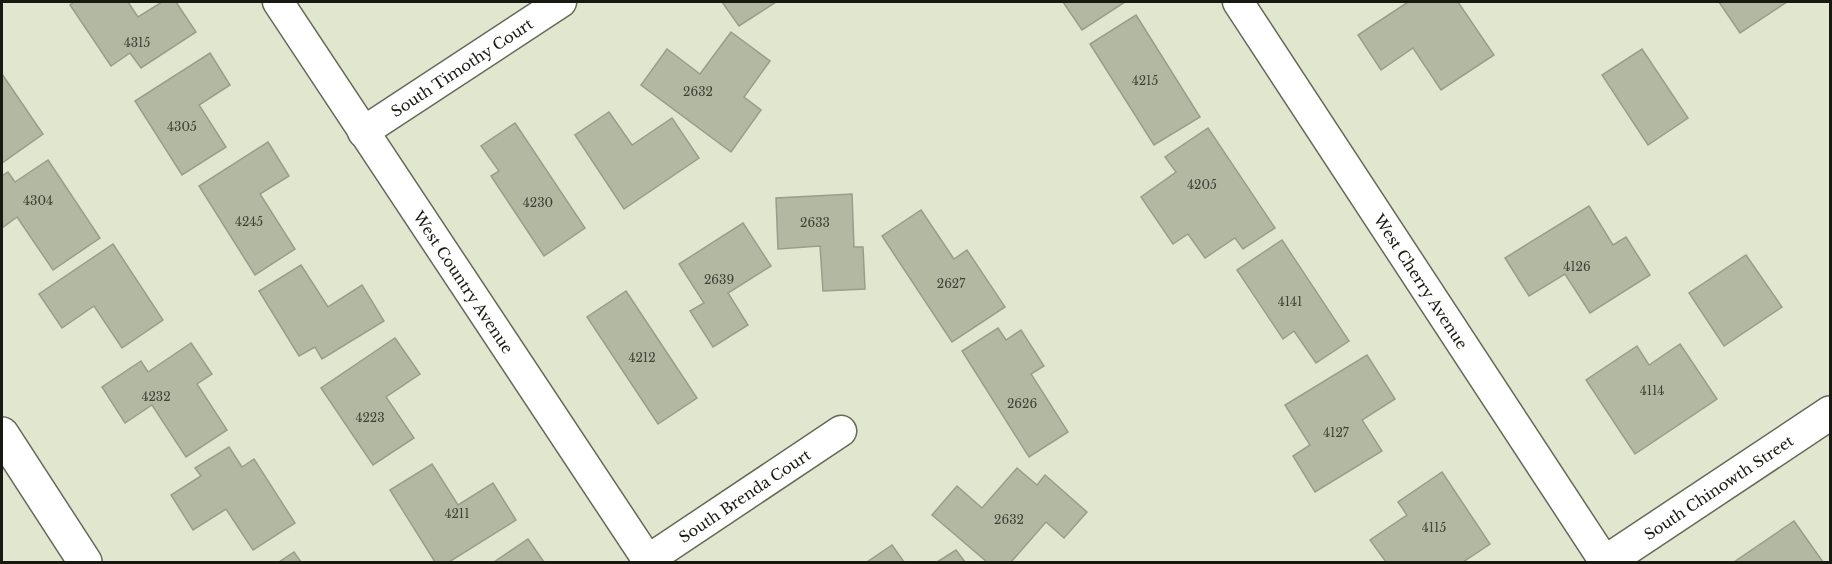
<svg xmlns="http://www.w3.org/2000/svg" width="1832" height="564" font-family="'Libre Baskerville',serif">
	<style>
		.building { fill: #b3b8a2; stroke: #999e88; stroke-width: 1.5 }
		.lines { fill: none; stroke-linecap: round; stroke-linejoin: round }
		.minor-casing { stroke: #656955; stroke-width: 33 }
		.tertiary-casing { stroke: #656955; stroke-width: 36 }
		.minor { stroke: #fff; stroke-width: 30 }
		.tertiary { stroke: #fff; stroke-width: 33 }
		.labels { text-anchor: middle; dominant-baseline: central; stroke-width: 4.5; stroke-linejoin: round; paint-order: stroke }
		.number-label { font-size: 12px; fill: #3f4135 }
		.street-label { font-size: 15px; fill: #181911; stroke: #eef3dc }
	</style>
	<rect width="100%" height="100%" fill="#e1e6cf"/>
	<!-- building -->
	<g class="building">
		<polygon points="74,2 128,2 138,17 162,2 176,2 196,32 141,68 130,53 111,66 70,5"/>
		<polygon points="722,2 776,2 739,26"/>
		<polygon points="1063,2 1125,2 1082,30"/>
		<polygon points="1408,2 1458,2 1494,55 1441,90 1413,48 1381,70 1358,35"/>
		<polygon points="1719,2 1787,2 1740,33"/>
		<polygon points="1136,15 1200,117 1154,145 1090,44"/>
		<polygon points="731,32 770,61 744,97 761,110 731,152 641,85 667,49 700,74"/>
		<polygon points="1642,49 1688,118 1648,145 1602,75"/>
		<polygon points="210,53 230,85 199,105 226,147 182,175 135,101"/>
		<polygon points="2,74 43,134 2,163"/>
		<polygon points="609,112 632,145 672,118 699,158 624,209 575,135"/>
		<polygon points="515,123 585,228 544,256 491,176 499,171 481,146"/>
		<polygon points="1208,128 1275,228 1243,249 1235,238 1205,258 1188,234 1173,244 1141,197 1176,172 1165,157"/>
		<polygon points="268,142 289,176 260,194 295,249 255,275 199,186"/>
		<polygon points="48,160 100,238 53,270 17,217 2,228 2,176 8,172 15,182"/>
		<polygon points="852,194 854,247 863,247 865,289 823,291 820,246 778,249 776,198"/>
		<polygon points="1589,206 1613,245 1626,237 1650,275 1590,313 1565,274 1529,296 1505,258"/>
		<polygon points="921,210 954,259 967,250 1005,307 952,342 882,236"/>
		<polygon points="743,223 771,266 728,293 748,325 713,347 690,311 704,303 679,264"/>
		<polygon points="1282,240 1349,341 1316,363 1294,331 1283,339 1237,270"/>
		<polygon points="113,244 163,320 122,348 94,306 62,328 39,294"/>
		<polygon points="1746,255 1782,307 1724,346 1689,293"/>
		<polygon points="301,265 328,307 362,285 384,321 322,359 315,347 299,356 259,291"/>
		<polygon points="626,291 697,398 658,424 587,317"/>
		<polygon points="998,328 1006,340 1021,330 1044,366 1031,374 1068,432 1029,457 962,351"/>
		<polygon points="395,338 420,374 386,397 414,438 373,465 321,388"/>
		<polygon points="191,343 212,374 197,384 227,430 186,457 152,405 125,423 102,387 141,361 148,372"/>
		<polygon points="1680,344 1717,399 1635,454 1586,380 1637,346 1649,365"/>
		<polygon points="1367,355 1395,399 1362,420 1382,451 1315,492 1293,456 1310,445 1285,405"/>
		<polygon points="229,447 242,467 254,459 295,523 253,550 226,509 193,530 171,495 201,476 195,468"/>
		<polygon points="432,464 458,505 493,483 516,520 449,562 435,562 390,490"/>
		<polygon points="1017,468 1037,485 1045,475 1087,512 1064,538 1046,522 1011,562 987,562 932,515 957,486 982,508"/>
		<polygon points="1442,472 1490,544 1463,562 1386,562 1370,540 1407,515 1398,502"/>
		<polygon points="1794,521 1823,562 1734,562"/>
		<polygon points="528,539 544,562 494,562"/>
		<polygon points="892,545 904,562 867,562"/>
		<polygon points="956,550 965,562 937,562"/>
		<polygon points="294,552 301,562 279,562"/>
	</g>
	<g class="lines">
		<!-- minor casing -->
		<g class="minor-casing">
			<g id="minor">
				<path id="s1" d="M278 2 649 562"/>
				<path id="s2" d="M1238 2 1605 562"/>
				<path id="s3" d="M363 132 561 2"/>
				<path id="s4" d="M648 560 841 431"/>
			</g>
		</g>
		<!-- tertiary casing -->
		<g class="tertiary-casing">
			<g id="tertiary">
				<polyline points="2,434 85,562"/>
				<path id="s5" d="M1606 562 1830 413"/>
			</g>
		</g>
		<!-- minor -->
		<use href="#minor" class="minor"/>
		<!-- tertiary -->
		<use href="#tertiary" class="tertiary"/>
	</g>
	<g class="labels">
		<!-- number labels -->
		<g class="number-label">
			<text x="137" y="42">4315</text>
			<text x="1145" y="80">4215</text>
			<text x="698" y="91">2632</text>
			<text x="182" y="126">4305</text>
			<text x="1202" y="184">4205</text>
			<text x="38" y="200">4304</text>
			<text x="538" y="202">4230</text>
			<text x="249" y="221">4245</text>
			<text x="815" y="222">2633</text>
			<text x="1577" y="266">4126</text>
			<text x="719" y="279">2639</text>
			<text x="951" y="283">2627</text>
			<text x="1290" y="301">4141</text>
			<text x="642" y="357">4212</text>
			<text x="1652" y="390">4114</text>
			<text x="156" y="396">4232</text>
			<text x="1022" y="403">2626</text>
			<text x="370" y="417">4223</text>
			<text x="1336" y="432">4127</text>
			<text x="457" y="513">4211</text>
			<text x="1009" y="519">2632</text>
			<text x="1434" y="527">4115</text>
		</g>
		<!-- street labels -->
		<g class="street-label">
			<text stroke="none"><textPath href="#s3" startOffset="118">South Timothy Court</textPath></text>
			<text stroke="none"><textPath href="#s1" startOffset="336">West Country Avenue</textPath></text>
			<text stroke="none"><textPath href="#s2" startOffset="334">West Cherry Avenue</textPath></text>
			<text stroke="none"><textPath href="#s5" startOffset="135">South Chinowth Street</textPath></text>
			<text stroke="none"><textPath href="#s4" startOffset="116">South Brenda Court</textPath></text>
		</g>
	</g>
	<!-- border -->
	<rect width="1832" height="564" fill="none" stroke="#181911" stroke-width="6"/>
</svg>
